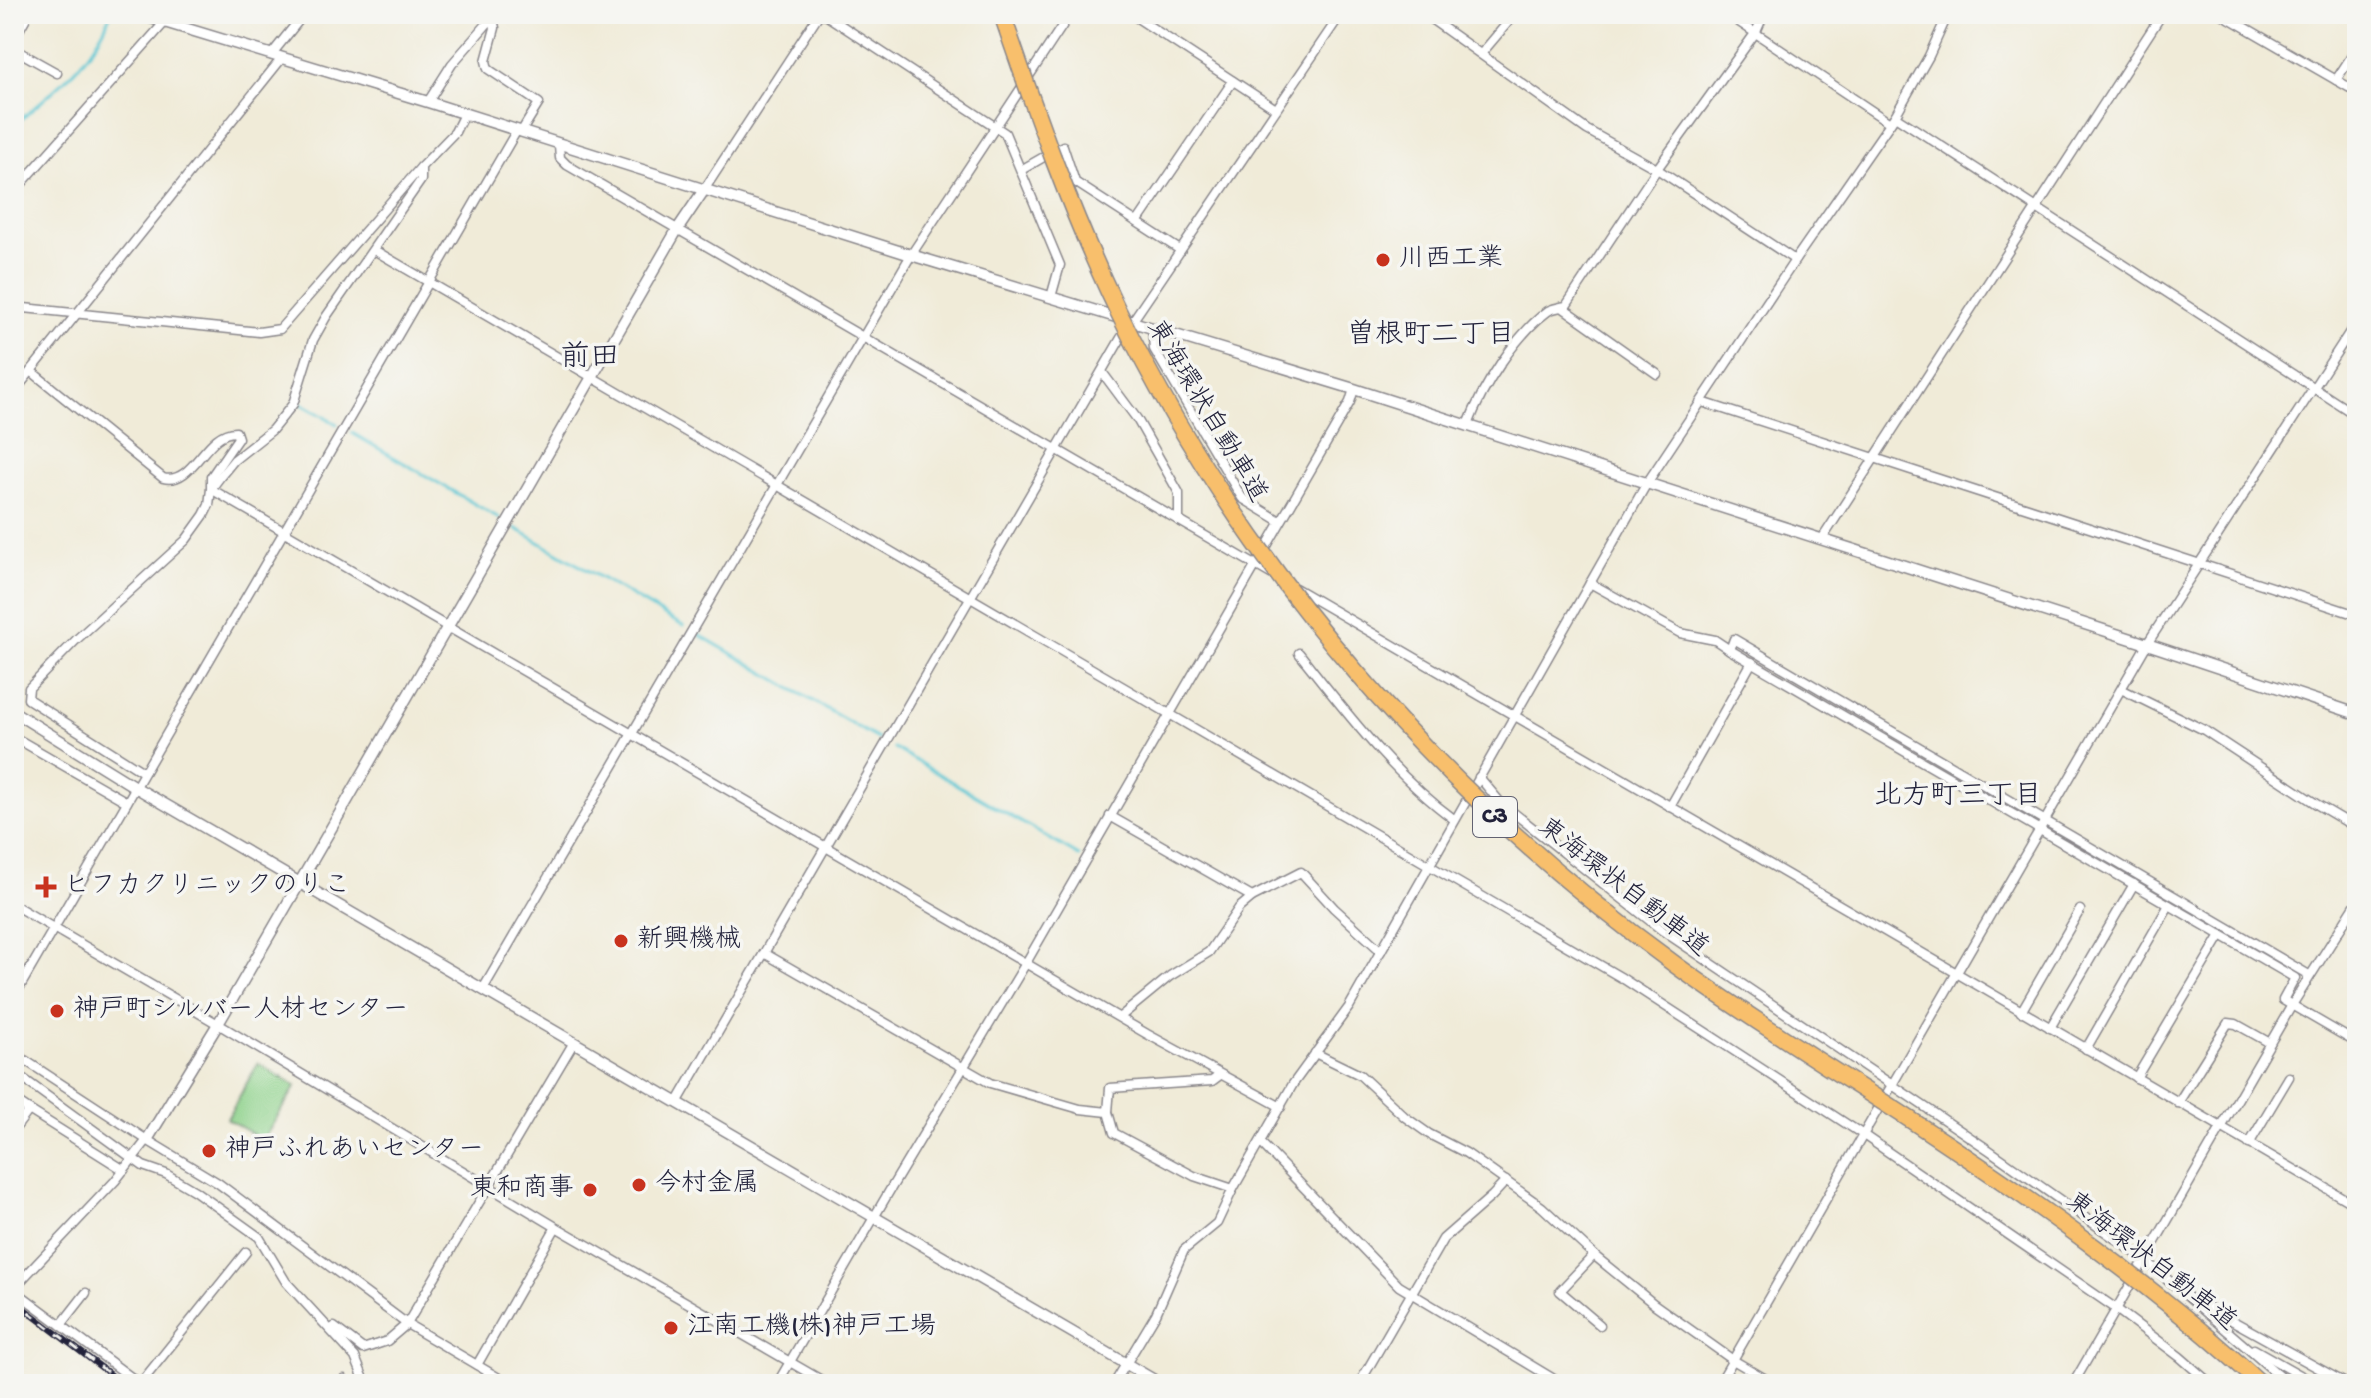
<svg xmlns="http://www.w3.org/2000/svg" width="2371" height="1398" font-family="'Gochi Hand','Klee One',sans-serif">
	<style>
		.green { fill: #8ed28b; stroke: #587a63; stroke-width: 2 }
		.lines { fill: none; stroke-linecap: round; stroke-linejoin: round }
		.stream { stroke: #5ac6d3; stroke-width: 3 }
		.minor-casing { stroke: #89868a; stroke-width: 11 }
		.tertiary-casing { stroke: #89868a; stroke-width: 13 }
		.minor { stroke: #fff; stroke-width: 8 }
		.tertiary { stroke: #fff; stroke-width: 10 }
		.rail-casing { stroke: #22223b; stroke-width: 6 }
		.rail { stroke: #f6f6f2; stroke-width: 3; stroke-dasharray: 9; stroke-linecap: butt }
		.motorway-bridge-casing { stroke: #89868a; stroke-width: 19; stroke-linecap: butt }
		.motorway-bridge { stroke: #f8bf6c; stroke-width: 16 }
		.poi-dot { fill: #c8321e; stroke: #f6f6f2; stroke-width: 3 }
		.labels { text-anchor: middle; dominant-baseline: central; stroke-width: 7; stroke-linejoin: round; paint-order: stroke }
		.shield { fill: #f6f6f2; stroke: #626272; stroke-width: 2 }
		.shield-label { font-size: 24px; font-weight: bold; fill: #22223b }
		.poi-label { font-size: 26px; fill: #22223b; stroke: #f6f6f2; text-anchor: start }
		.street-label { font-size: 26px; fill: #22223b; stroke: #f6f6f2 }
		.neighbourhood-label { font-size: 28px; fill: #22223b; stroke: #f6f6f2 }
		.quarter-label { font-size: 30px; fill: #22223b; stroke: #f6f6f2 }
	</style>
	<rect width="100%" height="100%" fill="#f6f6f2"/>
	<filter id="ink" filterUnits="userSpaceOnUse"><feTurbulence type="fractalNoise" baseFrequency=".0125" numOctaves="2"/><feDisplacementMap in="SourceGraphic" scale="16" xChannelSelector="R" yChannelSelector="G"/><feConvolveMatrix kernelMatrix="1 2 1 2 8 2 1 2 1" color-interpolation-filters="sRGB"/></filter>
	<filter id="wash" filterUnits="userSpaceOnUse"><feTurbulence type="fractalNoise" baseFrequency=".006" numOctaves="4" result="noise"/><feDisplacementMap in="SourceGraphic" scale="32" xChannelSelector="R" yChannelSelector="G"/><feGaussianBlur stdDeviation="1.8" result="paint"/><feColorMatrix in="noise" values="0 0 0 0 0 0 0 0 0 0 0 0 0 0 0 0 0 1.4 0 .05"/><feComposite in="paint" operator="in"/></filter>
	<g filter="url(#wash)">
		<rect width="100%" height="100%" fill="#f0ebd8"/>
		<!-- green -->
		<polygon class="green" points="258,1063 296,1086 263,1140 227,1119"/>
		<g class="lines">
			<!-- stream -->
			<g class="stream">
				<path d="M14 126C49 93 93 63 110 15"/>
				<polyline points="300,403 337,424"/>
				<polyline points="352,433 499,518"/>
				<polyline points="515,528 683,626"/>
				<polyline points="698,634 878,739"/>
				<polyline points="894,748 1079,856"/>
			</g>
		</g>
	</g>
	<g filter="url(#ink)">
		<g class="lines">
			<!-- minor casing -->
			<g class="minor-casing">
				<g id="minor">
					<polyline points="492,14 495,28 486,61 488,69 539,103 521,132"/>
					<polyline points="824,14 1005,133 1060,265 1051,297"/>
					<polyline points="1131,14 1276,109"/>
					<polyline points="1424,14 1587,130 1657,169 1795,260"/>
					<polyline points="1727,14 1890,123"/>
					<polyline points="2222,14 2357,92"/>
					<polyline points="14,39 28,14"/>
					<polyline points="14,49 57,73"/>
					<polyline points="1481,54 1515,14"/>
					<polyline points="271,55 304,14"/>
					<polyline points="2336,80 2357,48"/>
					<polyline points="428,102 452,64 493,17"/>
					<polyline points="1895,116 2357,416"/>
					<polyline points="559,145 560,158 567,165 1276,577"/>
					<polyline points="1021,170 1063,146 1075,182 1180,250"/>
					<polyline points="704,190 819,14"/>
					<polyline points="14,192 172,14"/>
					<polyline points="1138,221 1233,81"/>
					<polyline points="374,250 1622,978 1862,1134 2115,1308 2180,1357 2211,1384"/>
					<polyline points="14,307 259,332 280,329 421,167"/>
					<polyline points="1562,307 1657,374"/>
					<polyline points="1152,327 1154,349 1242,498 1280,521"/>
					<path d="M31 371 163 478C194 486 205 431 236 432L238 438 211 477V489L1147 1034 1281 1107"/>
					<polyline points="1102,372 1137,419 1179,493 1179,521"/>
					<polyline points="14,392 282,58"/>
					<polyline points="1702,402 2357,615"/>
					<path d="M1468 425C1482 388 1515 335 1548 311 1553 308 1560 307 1566 306L1657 169 1756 32 1764 14"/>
					<polyline points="1822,539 2162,14"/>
					<polyline points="1590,583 1680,633 1715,640 1730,650 1734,639 2309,975"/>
					<polyline points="1295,588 2357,1206"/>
					<polyline points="1730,650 2295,978 2283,1000 2357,1043"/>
					<path d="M1299 653C1346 712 1393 775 1455 820"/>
					<polyline points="2123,690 2204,730 2318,805 2357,828"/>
					<polyline points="14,737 127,802"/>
					<polyline points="143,772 28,699 29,688 77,639 186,540 204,515 209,505 211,489 220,477 234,460 272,430 293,404 313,340 326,317 421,180 421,167 455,132 464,114"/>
					<polyline points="1479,777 1500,802 1663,931 1989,1150 2144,1259 2289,1384"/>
					<polyline points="1670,807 1752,662"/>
					<polyline points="1110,816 1252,897 1301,872 1334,908 1381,951"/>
					<polyline points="14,905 218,1024 556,1227 828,1384"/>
					<polyline points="764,953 990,1083 1080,1109 1108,1112 1110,1088 1212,1081 1220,1075"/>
					<polyline points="483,989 911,255 1070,14"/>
					<polyline points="14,997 517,130"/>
					<polyline points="2021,1012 2080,910"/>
					<polyline points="1120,1017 1170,976 1209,952 1239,908 1252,897"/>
					<polyline points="2050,1028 2134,884"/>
					<polyline points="2086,1049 2169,905"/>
					<polyline points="14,1053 147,1140 218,1183 407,1324 509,1384"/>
					<polyline points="1315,1053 1360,1075 1405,1117 1429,1134 1466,1153 1542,1207 1596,1257 1654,1304 1733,1360 1774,1384"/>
					<polyline points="14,1072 143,1166 166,1174 195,1191 259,1237 286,1282 355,1357 366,1384"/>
					<polyline points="2136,1078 2221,935"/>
					<polyline points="14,1100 29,1110 14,1130"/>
					<polyline points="677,1103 1121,338 1341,14"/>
					<polyline points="2178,1103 2228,1023 2236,1024 2270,1043"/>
					<polyline points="29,1110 124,1170"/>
					<polyline points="1108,1112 1114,1133 1194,1176 1233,1189"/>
					<polyline points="1261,1143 1399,1286 1562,1384"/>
					<polyline points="2249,1144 2289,1077"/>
					<polyline points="1594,1255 1560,1291 1600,1325"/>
					<polyline points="14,1288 115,1181 147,1140"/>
					<polyline points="14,1290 140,1384 246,1252"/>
					<polyline points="2206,1306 2347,1384"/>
					<polyline points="61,1325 86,1293"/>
					<polyline points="334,1327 363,1349 387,1341 407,1324 574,1042"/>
					<polyline points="2254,1349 2316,1384"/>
					<polyline points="477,1365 556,1227"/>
					<polyline points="340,1384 344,1379"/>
					<polyline points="777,1384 890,1190 1026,963 1350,402 1354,389"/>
					<polyline points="1114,1384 1156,1314 1184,1250 1217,1223 1233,1189 1293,1084 1349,1007 1647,483 1795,260 1895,116 1929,56 1948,14"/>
					<polyline points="1359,1384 1443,1239 1492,1196 1506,1181"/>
					<polyline points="1719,1384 2147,644 2357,321"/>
					<polyline points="2073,1384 2292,1005 2357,902"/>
				</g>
			</g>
			<!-- tertiary casing -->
			<g class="tertiary-casing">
				<g id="tertiary">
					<polyline points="138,14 428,102 911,255 1354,389 2147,644 2357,714"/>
					<polyline points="14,712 135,787 1161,1384"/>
					<polyline points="147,1140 218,1024 677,230 704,190"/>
				</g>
			</g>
			<!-- minor -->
			<use href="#minor" class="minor"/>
			<!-- tertiary -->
			<use href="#tertiary" class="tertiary"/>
			<!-- rail casing -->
			<g class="rail-casing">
				<polyline id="rail" points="14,1301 123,1384"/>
			</g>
			<!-- rail -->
			<use href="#rail" class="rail"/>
			<!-- motorway-bridge casing -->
			<g class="motorway-bridge-casing">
				<path id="motorway-bridge" d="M1002 14C1036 114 1071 213 1117 309 1245 573 1440 794 1677 966 1755 1022 1837 1072 1917 1124 2037 1203 2156 1287 2261 1384"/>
			</g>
			<!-- motorway-bridge -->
			<use href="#motorway-bridge" class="motorway-bridge"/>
		</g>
	</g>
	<!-- markers -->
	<g class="poi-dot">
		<circle cx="1383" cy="260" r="8"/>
		<path d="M42 875h8v8h8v8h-8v8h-8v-8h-8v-8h8z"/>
		<circle cx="621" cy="941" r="8"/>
		<circle cx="57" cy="1011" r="8"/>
		<circle cx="209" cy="1151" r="8"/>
		<circle cx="639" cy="1185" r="8"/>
		<circle cx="590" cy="1190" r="8"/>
		<circle cx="671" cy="1328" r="8"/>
	</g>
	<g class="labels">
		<!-- shield labels -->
		<rect class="shield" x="1473" y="797" width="44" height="40" rx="6"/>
		<g class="shield-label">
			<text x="1495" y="817">C3</text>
		</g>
		<!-- poi labels -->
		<g class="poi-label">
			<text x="1399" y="260">川西工業</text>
			<text x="64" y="887">ヒフカクリニックのりこ</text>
			<text x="637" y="941">新興機械</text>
			<text x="73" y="1011">神戸町シルバー人材センター</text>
			<text x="225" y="1151">神戸ふれあいセンター</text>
			<text x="655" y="1185">今村金属</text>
			<text x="574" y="1190" text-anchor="end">東和商事</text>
			<text x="687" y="1328">江南工機(株)神戸工場</text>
		</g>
		<!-- street labels -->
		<g class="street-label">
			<text transform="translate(1205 412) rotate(59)">東海環状自動車道</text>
			<text transform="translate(1622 889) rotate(38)">東海環状自動車道</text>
			<text transform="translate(2150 1263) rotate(38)">東海環状自動車道</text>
		</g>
		<!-- neighbourhood labels -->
		<g class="neighbourhood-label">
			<text x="1431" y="336">曽根町二丁目</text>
			<text x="1958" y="797">北方町三丁目</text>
		</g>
		<!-- quarter labels -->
		<g class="quarter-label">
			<text x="590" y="359">前田</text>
		</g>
	</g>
	<!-- margin -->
	<rect width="2371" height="1398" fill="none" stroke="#f6f6f2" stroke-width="48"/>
</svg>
